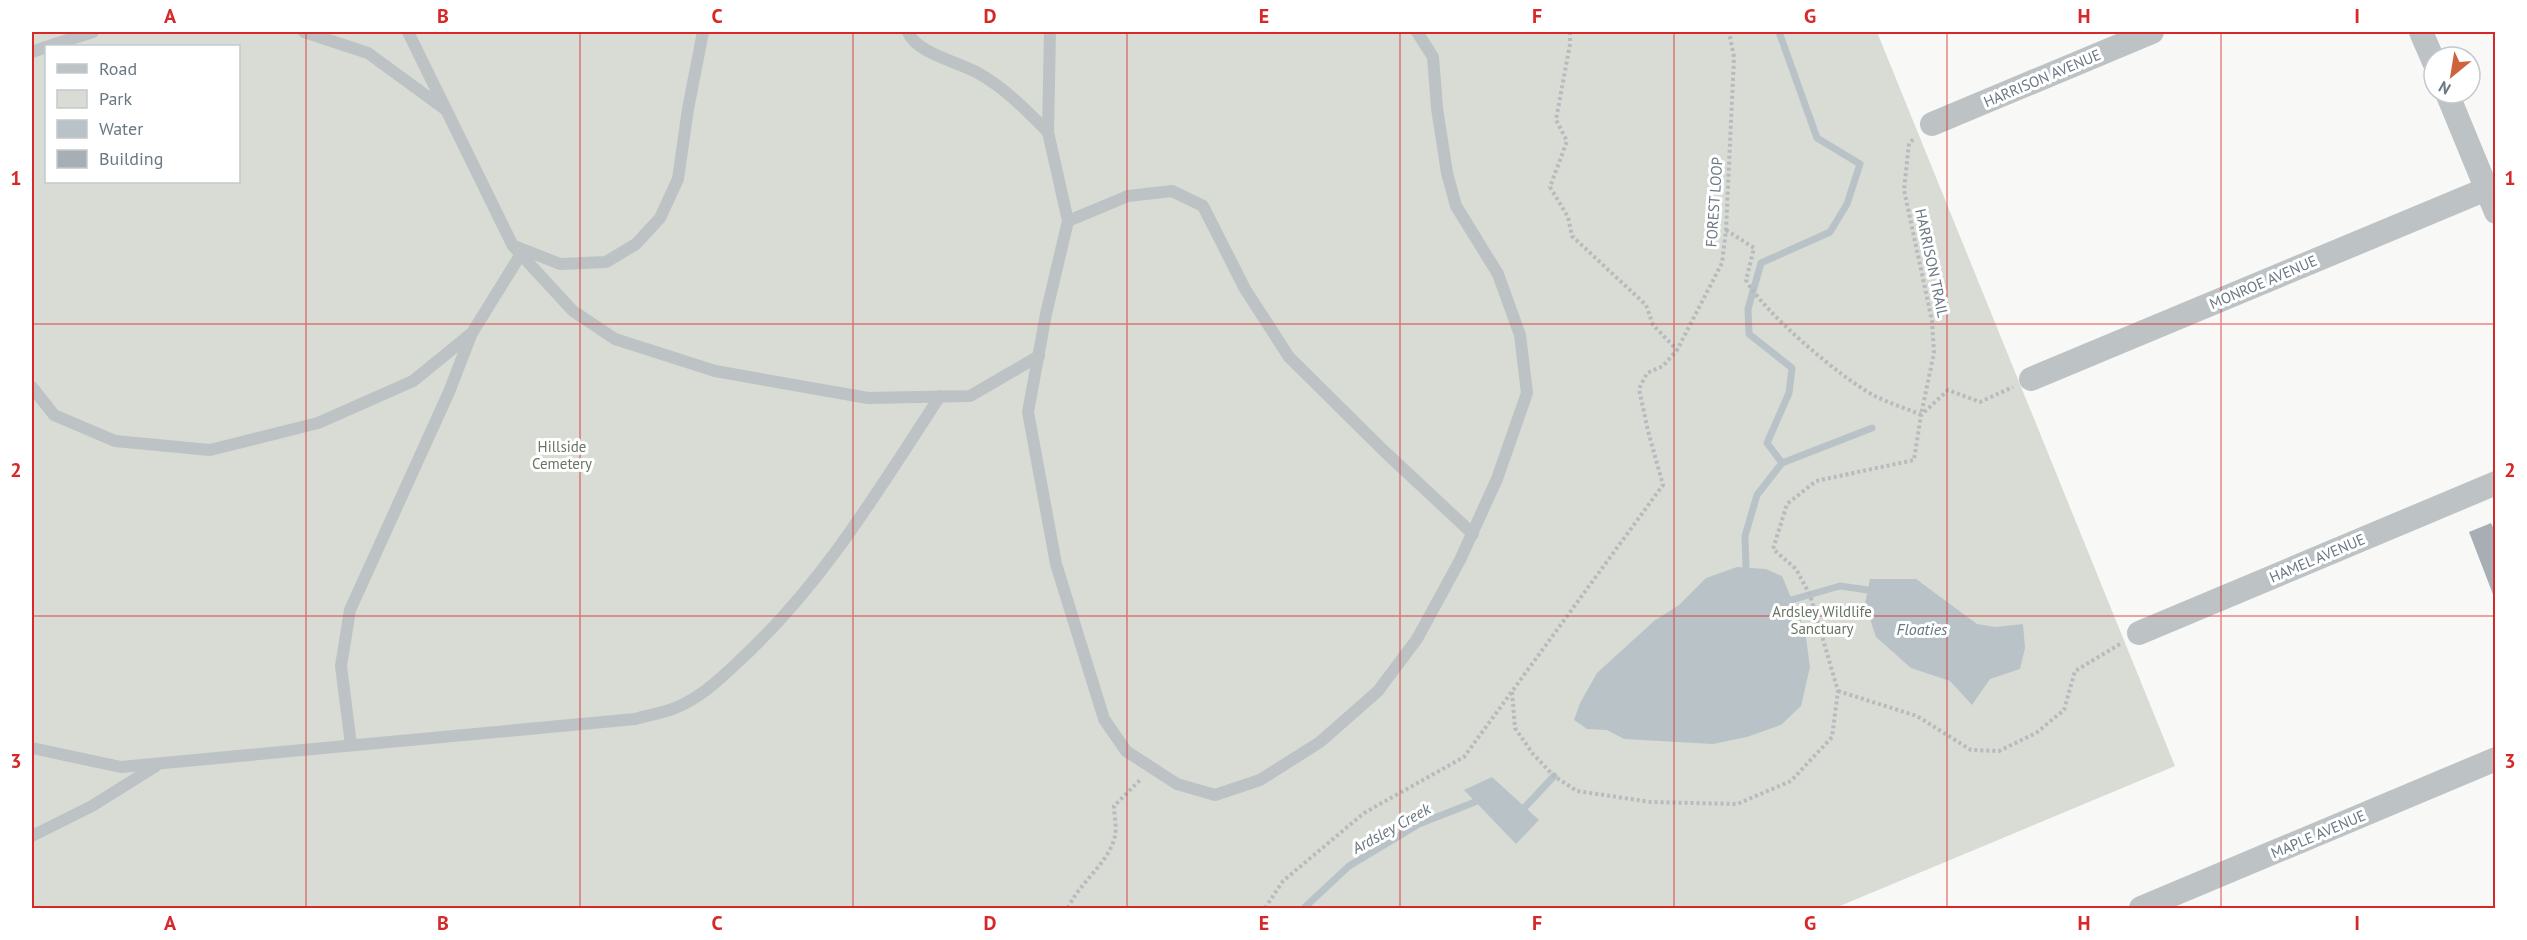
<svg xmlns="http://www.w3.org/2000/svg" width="2527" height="940" font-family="'PT Sans',sans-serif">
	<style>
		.green { fill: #d8dcd5; fill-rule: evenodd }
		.water { fill: #b9c3c7 }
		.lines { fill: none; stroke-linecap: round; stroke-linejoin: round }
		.stream { stroke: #b9c3c7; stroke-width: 7 }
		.building { fill: #a7afb4 }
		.path { stroke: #b8bbbe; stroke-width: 4; stroke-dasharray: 3 3; stroke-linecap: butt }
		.lane { stroke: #bdc2c5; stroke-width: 12 }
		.street { stroke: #bdc2c5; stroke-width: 24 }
		.grid { fill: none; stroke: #d62828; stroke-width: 1.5; stroke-opacity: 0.55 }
		.labels { text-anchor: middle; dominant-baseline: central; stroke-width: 6; stroke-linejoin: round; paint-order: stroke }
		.street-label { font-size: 15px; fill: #6a7883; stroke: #fff }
		.park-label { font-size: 15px; fill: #677664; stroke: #fff }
		.water-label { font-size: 16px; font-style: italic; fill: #66777f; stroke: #fff }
		.neatline { fill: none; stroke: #d62828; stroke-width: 2 }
		.grid-label { font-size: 20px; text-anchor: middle; font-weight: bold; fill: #d62828 }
	</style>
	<rect width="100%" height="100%" fill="#f8f8f6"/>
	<!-- green -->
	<path class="green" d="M32 32H1877L2175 766 1835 908H32ZM46 46H238V182H46Z"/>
	<!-- water -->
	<g class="water">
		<polygon points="1737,567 1766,569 1782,576 1805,631 1810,667 1801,706 1781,725 1747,737 1713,744 1624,739 1607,730 1587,729 1574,720 1580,703 1597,673 1654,621 1679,605 1706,578"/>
		<polygon points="1870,579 1916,579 1977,624 1996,627 2023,624 2025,648 2020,669 1990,679 1972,705 1950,681 1911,668 1876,637 1865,604"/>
		<polygon points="1492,777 1539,820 1516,844 1464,790"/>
	</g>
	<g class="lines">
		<!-- stream -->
		<g class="stream">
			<polyline points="1782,463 1872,428"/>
			<polyline points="1746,567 1745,536 1757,495 1782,463 1767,443 1789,393 1792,368 1749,334 1748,309 1761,263 1830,232 1847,204 1860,164 1817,138 1779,32"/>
			<polyline points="1791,600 1840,586 1868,590"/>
			<polyline points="1525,807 1554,776"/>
			<polyline points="1304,908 1349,866 1419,824 1475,802 1482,795"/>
		</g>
	</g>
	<!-- building -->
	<polygon class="building" points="2491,523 2496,533 2494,597 2469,532"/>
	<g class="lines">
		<!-- path -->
		<g class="path">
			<polyline points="1570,32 1570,44 1556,120 1567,141 1550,187 1568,217 1572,236 1646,305 1653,325 1677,350"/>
			<path d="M1726 230 1754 248 1746 280C1764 313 1840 377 1873 395 1888 403 1906 408 1921 415L1934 353 1932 321 1904 190 1909 143 1915 138"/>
			<polyline points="1838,691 1917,716 1971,750 1999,751 2036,733 2064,710 2075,671 2120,644"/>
			<polyline points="1512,692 1515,728 1533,754 1554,776 1577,791 1651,802 1737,804 1791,781 1832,737 1838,691 1810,595 1796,569 1773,549 1787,504 1816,481 1914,460 1921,415 1948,390 1980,402 2013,387"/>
			<path d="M1068 908C1079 883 1109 863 1115 836 1117 827 1114 815 1114 806L1141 779"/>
			<polyline points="1265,908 1283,881 1364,813 1464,757 1663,485 1648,431 1639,389 1647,373 1663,366 1677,350 1722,263 1726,230 1734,57 1729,32"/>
		</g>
		<!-- lane -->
		<g class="lane">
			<polyline points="304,32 368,53 446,110"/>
			<polyline points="408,32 513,246 573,311 615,339 715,371 868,398 970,396 1039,356"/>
			<path d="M908 32C916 53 958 62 978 73 1005 88 1026 110 1048 132"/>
			<polyline points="1050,32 1048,132 1068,221 1046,314 1028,412 1056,564 1104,719 1126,751 1177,784 1215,795 1260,780 1320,742 1378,691 1417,639 1460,560 1497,479 1527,393 1520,335 1498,274 1456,206 1447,173 1437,108 1433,57 1417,32"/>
			<polyline points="49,46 93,32"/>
			<polyline points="32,52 46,47"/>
			<polyline points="1068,221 1128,196 1172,191 1203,206 1245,289 1289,357 1384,451 1473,534"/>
			<polyline points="517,247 560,264 606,262 636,244 660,218 678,179 688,109 703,32"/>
			<polyline points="32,387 54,415 115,441 210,450 318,423 413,381 472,333 521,254"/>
			<polyline points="351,745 341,666 350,610 449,392 471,335"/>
			<path d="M32 748 121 767 635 719C648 715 663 713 675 708 700 698 719 680 738 662 822 585 878 491 940 396"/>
			<polyline points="32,836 92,806 156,766"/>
		</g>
		<!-- street -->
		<g class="street">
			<polyline points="2421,32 2434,62"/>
			<polyline points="2447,93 2496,212"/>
			<polyline points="1932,124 2152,32"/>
			<polyline points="2031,379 2496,185"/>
			<polyline points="2139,633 2496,483"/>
			<polyline points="2141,908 2496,759"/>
		</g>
	</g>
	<!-- grid -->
	<path class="grid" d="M306 32V908M580 32V908M853 32V908M1127 32V908M1400 32V908M1674 32V908M1947 32V908M2221 32V908M32 324H2496M32 616H2496"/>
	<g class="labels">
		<!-- street labels -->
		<g class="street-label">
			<text transform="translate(2042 78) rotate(-23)">HARRISON AVENUE</text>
			<text transform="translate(1714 202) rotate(-86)">FOREST LOOP</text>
			<text transform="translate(1932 263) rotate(78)">HARRISON TRAIL</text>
			<text transform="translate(2263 282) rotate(-23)">MONROE AVENUE</text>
			<text transform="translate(2317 558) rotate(-23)">HAMEL AVENUE</text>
			<text transform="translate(2318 834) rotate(-23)">MAPLE AVENUE</text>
		</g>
		<!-- park labels -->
		<g class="park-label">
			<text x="562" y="446">Hillside<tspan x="562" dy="17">Cemetery</tspan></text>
			<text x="1822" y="611">Ardsley Wildlife<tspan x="1822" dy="17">Sanctuary</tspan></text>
		</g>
		<!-- water labels -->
		<g class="water-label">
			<text x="1922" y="629">Floaties</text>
			<text transform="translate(1391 828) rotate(-29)">Ardsley Creek</text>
		</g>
	</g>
	<!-- border -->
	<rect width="2527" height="940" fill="none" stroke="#ffffff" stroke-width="66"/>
	<!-- legend -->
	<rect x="45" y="45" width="195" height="138" fill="#ffffff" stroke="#c3c9cd" stroke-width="1.5"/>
	<rect x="57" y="64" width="30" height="9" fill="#bdc2c5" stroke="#c3c9cd" stroke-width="1.5"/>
	<text x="99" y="75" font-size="18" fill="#6a7883">Road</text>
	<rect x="57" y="90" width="30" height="18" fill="#d8dcd5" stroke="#c3c9cd" stroke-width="1.5"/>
	<text x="99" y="105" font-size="18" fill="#6a7883">Park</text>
	<rect x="57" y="120" width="30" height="18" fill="#b9c3c7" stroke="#c3c9cd" stroke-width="1.5"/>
	<text x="99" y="135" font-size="18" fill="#6a7883">Water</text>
	<rect x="57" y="150" width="30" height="18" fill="#a7afb4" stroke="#c3c9cd" stroke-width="1.5"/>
	<text x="99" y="165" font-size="18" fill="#6a7883">Building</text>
	<!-- north arrow -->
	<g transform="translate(2452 75) rotate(210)"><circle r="28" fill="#ffffff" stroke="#c3c9cd" stroke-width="1.5"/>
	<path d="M0-4.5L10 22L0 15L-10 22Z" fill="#d0613d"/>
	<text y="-9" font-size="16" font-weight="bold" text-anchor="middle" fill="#6a7883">N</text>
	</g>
	<rect x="33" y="33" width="2461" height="874" class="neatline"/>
	<g class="grid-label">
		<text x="170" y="23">A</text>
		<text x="443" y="23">B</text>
		<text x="717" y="23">C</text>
		<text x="990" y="23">D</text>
		<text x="1264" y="23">E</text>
		<text x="1537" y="23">F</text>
		<text x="1810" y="23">G</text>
		<text x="2084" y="23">H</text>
		<text x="2357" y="23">I</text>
		<text x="16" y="185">1</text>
		<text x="2510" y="185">1</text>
		<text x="16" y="477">2</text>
		<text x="2510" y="477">2</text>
		<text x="16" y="768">3</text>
		<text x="2510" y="768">3</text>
		<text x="170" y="930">A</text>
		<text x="443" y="930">B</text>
		<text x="717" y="930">C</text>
		<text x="990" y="930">D</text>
		<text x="1264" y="930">E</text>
		<text x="1537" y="930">F</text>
		<text x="1810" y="930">G</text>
		<text x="2084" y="930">H</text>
		<text x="2357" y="930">I</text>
	</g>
</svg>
